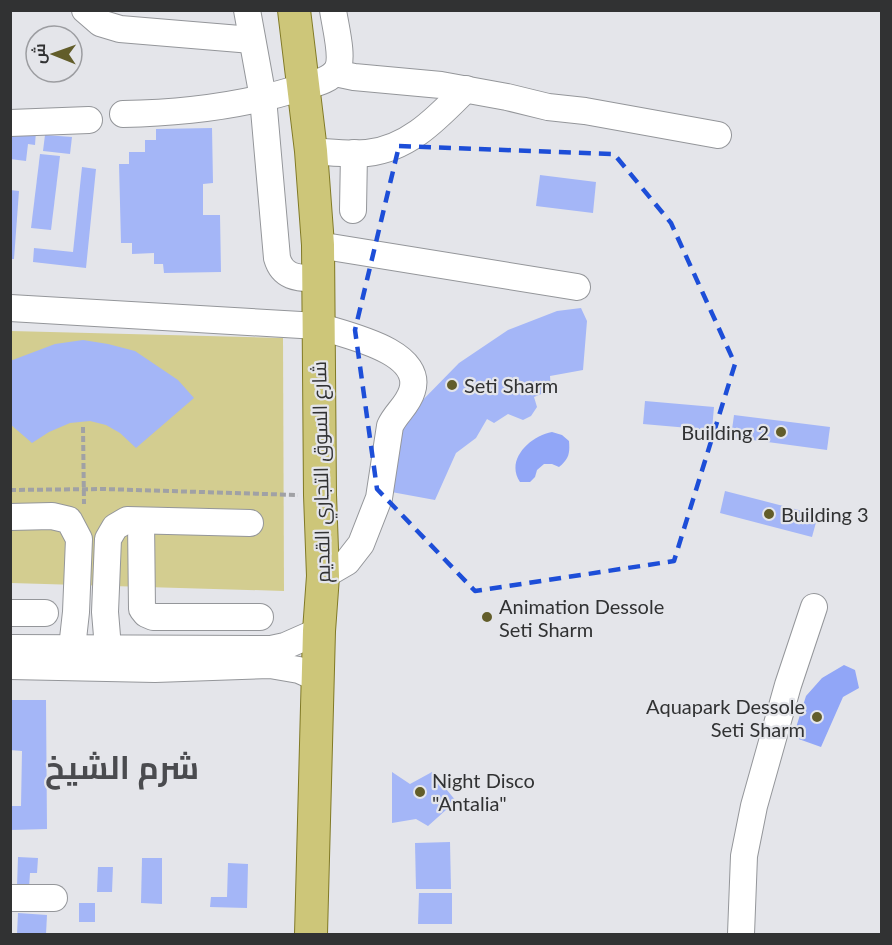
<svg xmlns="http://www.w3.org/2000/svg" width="892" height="945" font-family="Lato,Cairo,sans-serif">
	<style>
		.green { fill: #d3cd90 }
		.water { fill: #91a6f7 }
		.building { fill: #a4b6f7 }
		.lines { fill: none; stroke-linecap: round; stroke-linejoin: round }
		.minor-casing { stroke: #94969a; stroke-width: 28 }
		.major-casing { stroke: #817a26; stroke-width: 34 }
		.path { stroke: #a0a1a5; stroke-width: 4; stroke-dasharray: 6 3; stroke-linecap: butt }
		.minor { stroke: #fff; stroke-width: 26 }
		.major { stroke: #cdc679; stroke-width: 32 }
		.marked { fill: none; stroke: #1d4ed8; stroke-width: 4.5; stroke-dasharray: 12 8; stroke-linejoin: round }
		.poi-dot { fill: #625d2a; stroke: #e4e5ea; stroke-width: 2 }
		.labels { text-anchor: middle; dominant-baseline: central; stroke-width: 4.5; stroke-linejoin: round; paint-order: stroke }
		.poi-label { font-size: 20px; fill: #313233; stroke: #e4e5ea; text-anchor: start }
		.street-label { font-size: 20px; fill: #313233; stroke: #e4e5ea }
		.town-label { font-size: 32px; font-weight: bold; fill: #4a4b4f; stroke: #e4e5ea }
	</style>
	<rect width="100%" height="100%" fill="#e4e5ea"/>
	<!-- green -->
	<polygon class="green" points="11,331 283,338 284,591 11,583"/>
	<!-- water -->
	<g class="water">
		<path d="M552 432 562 435 569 441C570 453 569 459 559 467L552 464H544L537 470 535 477 530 482H520C505 460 530 436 552 432Z"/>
		<polygon points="844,665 855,670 859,688 843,697 821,747 793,737 806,696 822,678"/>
	</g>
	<!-- building -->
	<g class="building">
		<polygon points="10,128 36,131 35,145 28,144 26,161 10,159"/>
		<polygon points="212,128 213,183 203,184 203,215 220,215 221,272 164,273 163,264 154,264 154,253 132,254 132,243 121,243 119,164 129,164 129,152 145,152 145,140 156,140 156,129"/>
		<polygon points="45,135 72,137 70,154 43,151"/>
		<polygon points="40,154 60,156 51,230 31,228"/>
		<polygon points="82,167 96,169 86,268 33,262 34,248 73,252"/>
		<polygon points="540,175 596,182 593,213 536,206"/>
		<polygon points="10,190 19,191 14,259 10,259"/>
		<polygon points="581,308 587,321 583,370 550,376 551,390 534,397 537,407 531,416 523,420 508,414 494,423 487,419 476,438 456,453 435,500 386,491 396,434 414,409 459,363 508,330 557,311"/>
		<polygon points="83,340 108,344 135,351 178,380 194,398 136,448 120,433 106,425 90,421 70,423 49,432 32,443 10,424 10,361 55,344"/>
		<polygon points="645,401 714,407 712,430 643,424"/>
		<polygon points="734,415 830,427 827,450 731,437"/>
		<polygon points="725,491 818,515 812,537 720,513"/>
		<polygon points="10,700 46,700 47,829 10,830 10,806 21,806 22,751 10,750"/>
		<polygon points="392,772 410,784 432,772 456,801 428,826 416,819 392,823"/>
		<polygon points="450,842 451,889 416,889 415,843"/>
		<polygon points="18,857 38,858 37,873 30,873 29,888 17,887"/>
		<polygon points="142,858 162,858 162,904 141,903"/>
		<polygon points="228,863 248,864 247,908 210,907 211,897 227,897"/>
		<polygon points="98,867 113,867 112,892 97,892"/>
		<polygon points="419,893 452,893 452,924 418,924"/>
		<rect x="79" y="903" width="16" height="19"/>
		<polygon points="18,913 47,915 46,934 17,934"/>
	</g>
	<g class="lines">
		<!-- minor casing -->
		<g class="minor-casing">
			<g id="minor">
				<polyline points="85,10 100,23 120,29 252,40"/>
				<path d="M247 10 263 98 277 258C283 279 300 278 318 279"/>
				<polyline points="335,73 354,77 441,85 507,97 548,107 585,111 718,135"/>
				<path d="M123 114C183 113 242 106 300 88 312 84 330 81 337 70 344 58 335 25 333 10"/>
				<polyline points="10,123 89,120"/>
				<path d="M311 151C329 152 349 155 367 153 409 149 438 117 466 89"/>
				<polyline points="353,210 354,153"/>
				<polyline points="318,245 577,287"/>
				<path d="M10 308 318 326C345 335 425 351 412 391 408 405 396 413 390 426L379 498 361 544 347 562 323 576"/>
				<polyline points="10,517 52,516 69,520 79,539 76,612 72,648"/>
				<polyline points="141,521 142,609 146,614 153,617 260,617"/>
				<polyline points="10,613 45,613"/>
				<polyline points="10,648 271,649 285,646 319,631"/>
				<polyline points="108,648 105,612 108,539 115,527 127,520 250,523"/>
				<polyline points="10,666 155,669 270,665 299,670 319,679"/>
				<polyline points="10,898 54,898"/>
				<polyline points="741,934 744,856 754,806 788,685 814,607"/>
			</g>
		</g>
		<!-- major casing -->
		<g class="major-casing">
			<polyline id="major" points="294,10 311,151 318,245 320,495 323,576 319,631 311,934"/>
		</g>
		<!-- path -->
		<g class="path">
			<polyline points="83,427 84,504"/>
			<polyline points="10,490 104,489 298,495"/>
		</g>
		<!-- minor -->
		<use href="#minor" class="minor"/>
		<!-- major -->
		<use href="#major" class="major"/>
	</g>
	<!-- marked area -->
	<path class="marked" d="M399 146 614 154 671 223 735 364 674 561 475 591 377 489 355 330Z"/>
	<!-- markers -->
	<g class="poi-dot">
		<circle cx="452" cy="385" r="6"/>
		<circle cx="781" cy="432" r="6"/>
		<circle cx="769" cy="514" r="6"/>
		<circle cx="487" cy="617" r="6"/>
		<circle cx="817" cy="717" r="6"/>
		<circle cx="420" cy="792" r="6"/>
	</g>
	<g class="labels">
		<!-- poi labels -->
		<g class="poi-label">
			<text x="464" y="385">Seti Sharm</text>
			<text x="769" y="432" text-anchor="end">Building 2</text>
			<text x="781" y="514">Building 3</text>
			<text x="499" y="606">Animation Dessole<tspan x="499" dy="23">Seti Sharm</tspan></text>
			<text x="805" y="706" text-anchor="end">Aquapark Dessole<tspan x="805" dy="23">Seti Sharm</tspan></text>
			<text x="432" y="780">Night Disco<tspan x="432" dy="23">"Antalia"</tspan></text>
		</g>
		<!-- street labels -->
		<g class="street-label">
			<text transform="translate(320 472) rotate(-91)">شارع السوق التجاري القديم</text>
		</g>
		<!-- town labels -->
		<g class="town-label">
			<text x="122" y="766">شرم الشيخ</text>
		</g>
	</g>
	<!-- border -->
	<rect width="892" height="945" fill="none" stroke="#313233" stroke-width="24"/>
	<!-- north arrow -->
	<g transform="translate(54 54) rotate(271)"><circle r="28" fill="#e4e5ea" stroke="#9c9da1" stroke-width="1.5"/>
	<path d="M0-4.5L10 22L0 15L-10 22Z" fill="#625d2a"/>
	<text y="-9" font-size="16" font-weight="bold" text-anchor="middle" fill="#313233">ش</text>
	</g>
</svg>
